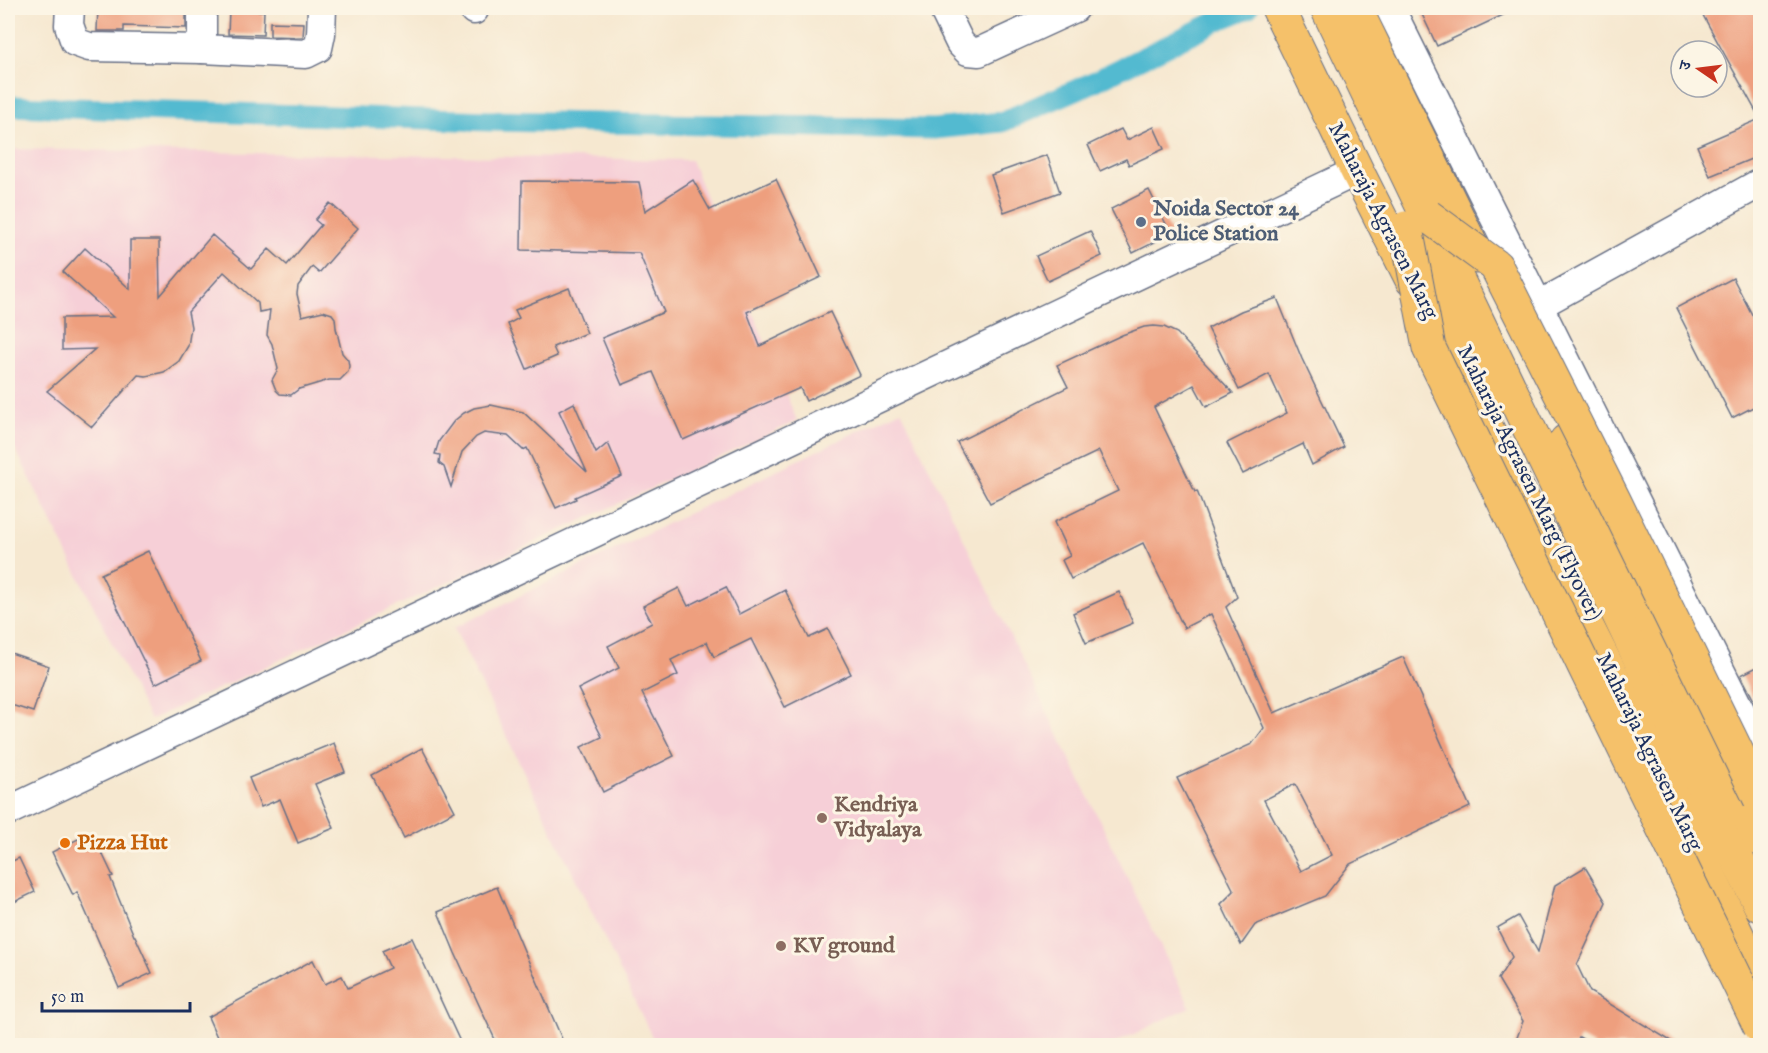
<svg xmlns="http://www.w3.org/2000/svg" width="1768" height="1053" font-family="'IM FELL English','Noto Serif Devanagari',serif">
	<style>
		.built { fill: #f6cfd7 }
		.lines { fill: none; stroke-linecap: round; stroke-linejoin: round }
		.canal { stroke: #52bad0; stroke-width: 21 }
		.building { fill: #ee9f7e; fill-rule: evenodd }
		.minor-casing { stroke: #687086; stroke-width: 31 }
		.major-casing { stroke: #687086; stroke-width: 35 }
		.minor { stroke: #fff; stroke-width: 28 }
		.major { stroke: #f5c16b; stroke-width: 33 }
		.major-bridge-casing { stroke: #687086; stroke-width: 35; stroke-linecap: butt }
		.major-bridge { stroke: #f5c16b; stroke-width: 33 }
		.service-dot { fill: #5c6f8a; stroke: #fcf5e5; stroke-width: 2 }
		.education-dot { fill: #8d6e63; stroke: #fcf5e5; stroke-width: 2 }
		.food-dot { fill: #e8710a; stroke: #fcf5e5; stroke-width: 2 }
		.labels { text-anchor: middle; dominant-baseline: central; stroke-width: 6; stroke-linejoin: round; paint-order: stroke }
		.service-label { font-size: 22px; font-weight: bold; fill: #4e5e75; stroke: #fcf5e5; text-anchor: start }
		.street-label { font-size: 22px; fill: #1b2f5e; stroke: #fcf5e5 }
		.education-label { font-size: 22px; font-weight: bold; fill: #785e54; stroke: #fcf5e5; text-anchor: start }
		.food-label { font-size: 22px; font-weight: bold; fill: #c56008; stroke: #fcf5e5; text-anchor: start }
	</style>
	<rect width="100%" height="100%" fill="#fcf5e5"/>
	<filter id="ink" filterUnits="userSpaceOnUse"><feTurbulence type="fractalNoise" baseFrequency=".0167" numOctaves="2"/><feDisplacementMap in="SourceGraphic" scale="12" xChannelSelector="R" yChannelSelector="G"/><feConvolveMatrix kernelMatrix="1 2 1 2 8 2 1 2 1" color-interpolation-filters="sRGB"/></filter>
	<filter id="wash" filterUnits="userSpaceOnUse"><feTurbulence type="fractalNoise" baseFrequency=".008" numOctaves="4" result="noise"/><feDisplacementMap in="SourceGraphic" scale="24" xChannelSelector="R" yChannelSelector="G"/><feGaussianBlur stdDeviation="1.35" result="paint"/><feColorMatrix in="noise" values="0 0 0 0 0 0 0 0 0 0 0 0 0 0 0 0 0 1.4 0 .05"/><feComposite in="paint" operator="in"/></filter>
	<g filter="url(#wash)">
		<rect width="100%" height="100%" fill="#f6e8d0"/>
		<!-- built -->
		<g class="built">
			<polygon points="8,149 691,160 797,421 150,720 8,434"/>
			<polygon points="901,410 1190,1007 1111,1045 656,1045 454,628"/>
		</g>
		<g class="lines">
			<!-- canal -->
			<polyline class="canal" points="8,106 491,121 934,129 1002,122 1087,85 1221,19 1248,8"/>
		</g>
		<g id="blocks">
			<!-- building -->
			<g class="building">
				<polygon points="98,8 186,10 186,28 124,26 124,31 97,31"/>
				<polygon points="1419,8 1518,8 1437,46"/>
				<polygon points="1699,8 1761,8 1761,155 1710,176 1697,146 1760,119"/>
				<polygon points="229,10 264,11 263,35 228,34"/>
				<polygon points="270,22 304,23 303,37 270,36"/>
				<polygon points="1154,127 1164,149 1129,165 1126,159 1100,171 1088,145 1121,129 1127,140"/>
				<polygon points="1047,155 1060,192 1004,212 991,175"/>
				<polygon points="776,179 821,277 747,312 760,346 830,312 860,375 806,401 800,388 683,440 653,372 622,385 602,338 664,312 639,253 521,250 522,181 639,182 645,211 693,180 710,210"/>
				<polygon points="1149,190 1171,234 1133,253 1111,209"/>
				<polygon points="330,203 358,228 319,273 312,267 298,286 297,294 302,316 323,311 332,314 335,318 336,328 342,353 348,360 349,366 348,372 340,380 329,380 299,389 291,395 280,394 276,390 272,380 278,369 272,344 267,335 270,310 259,312 258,303 224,272 188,312 191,327 188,346 179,361 164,372 146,376 138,375 92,427 47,391 95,349 62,350 62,318 113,317 63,272 85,248 130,289 130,240 159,240 160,296 212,235 251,269 269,249 287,265 321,225 315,220"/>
				<polygon points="1090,231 1102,256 1048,281 1036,256"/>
				<polygon points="1733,278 1761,332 1761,403 1732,418 1676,308"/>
				<polygon points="569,288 587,333 553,347 557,356 527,369 508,324 519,318 515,310"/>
				<polygon points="1277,298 1302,359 1344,447 1312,465 1303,444 1243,474 1227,443 1287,413 1269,374 1239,390 1208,328 1241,311"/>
				<path d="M1154 326 1164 327 1177 333 1233 393 1206 407 1194 385 1154 407 1195 492 1197 491 1237 597 1226 607 1274 713 1403 657 1470 807 1350 864 1325 896 1255 925 1241 945 1221 904 1234 891 1177 778 1252 744 1264 728 1211 614 1184 628 1143 543 1071 579 1062 560 1070 556 1054 522 1118 491 1099 451 990 503 957 442 1068 387 1057 365 1122 335 1144 327ZM1295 784 1332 855 1301 871 1264 800Z"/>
				<polygon points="574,403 596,453 608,443 622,476 575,497 576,499 556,508 527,448 523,450 508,436 484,433 476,437 462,452 451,487 444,467 439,463 440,455 435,454 439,441 454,421 464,413 474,408 491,405 523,412 587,472 559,411"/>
				<polygon points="148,551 201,661 155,684 101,574"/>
				<polygon points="726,587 739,614 785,590 809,638 828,629 851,674 785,707 751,639 714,657 707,642 671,660 678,675 642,693 674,756 603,792 581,747 602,737 578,689 619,668 608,646 652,623 643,606 679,588 688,606"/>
				<polygon points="1119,592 1133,623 1086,643 1073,613"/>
				<polygon points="8,652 49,666 33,712 8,704"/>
				<polygon points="1761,665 1761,714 1741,675"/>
				<polygon points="334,743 345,772 315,784 334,828 298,843 280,799 261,807 249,778"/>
				<polygon points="422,748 455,811 404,838 372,775"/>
				<polygon points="92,832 113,876 110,877 134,936 135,936 152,973 119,988 77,892 73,895 52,852"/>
				<polygon points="19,858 35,892 8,905 8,863"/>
				<polygon points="1585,867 1606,902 1577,965 1590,992 1679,1046 1595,1046 1579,1037 1577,1046 1514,1046 1523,1021 1498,979 1512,957 1497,928 1518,916 1538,952 1555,885"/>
				<polygon points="497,887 525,953 565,1046 498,1046 455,953 438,912"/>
				<polygon points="412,938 462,1046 221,1046 208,1017 313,960 325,984 342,976 348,988 390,968 382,951"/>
			</g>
		</g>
	</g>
	<g filter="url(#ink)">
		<use href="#blocks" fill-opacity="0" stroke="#687086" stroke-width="1.5"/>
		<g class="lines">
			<!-- minor casing -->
			<g class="minor-casing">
				<g id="minor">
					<polyline points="70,8 69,25 75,42 89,47 202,49 306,54 318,48 321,34 322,8"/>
					<polyline points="943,8 960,43 968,51 979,52 1075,8"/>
					<polyline points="1390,8 1760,750"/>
					<polyline points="474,10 474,8"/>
					<polyline points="202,49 202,8"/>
					<polyline points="1523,314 1760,183"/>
					<polyline points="8,811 1357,171"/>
				</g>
			</g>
			<!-- major casing -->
			<g class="major-casing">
				<g id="major">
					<polyline points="1278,8 1357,171 1412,280"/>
					<polyline points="1327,8 1702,788 1760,905"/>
					<polyline points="1355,8 1477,257"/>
					<polyline points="1415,247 1489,401"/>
					<polyline points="1464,383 1660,771 1760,983"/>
					<polyline points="1566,441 1760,839"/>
				</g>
			</g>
			<!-- minor -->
			<use href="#minor" class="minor"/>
			<!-- major -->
			<use href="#major" class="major"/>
			<!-- major-bridge casing -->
			<g class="major-bridge-casing">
				<g id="major-bridge">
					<polyline points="1428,216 1496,266 1614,500 1760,799"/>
					<polyline points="1406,228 1429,348 1760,1027"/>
				</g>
			</g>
			<!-- major-bridge -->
			<use href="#major-bridge" class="major-bridge"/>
		</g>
	</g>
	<!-- markers -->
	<circle class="service-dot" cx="1141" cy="222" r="6"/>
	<g class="education-dot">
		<circle cx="822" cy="818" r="6"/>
		<circle cx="781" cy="946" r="6"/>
	</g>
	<circle class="food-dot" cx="65" cy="843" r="6"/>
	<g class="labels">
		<!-- service labels -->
		<g class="service-label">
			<text x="1153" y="209">Noida Sector 24<tspan x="1153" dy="25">Police Station</tspan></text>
		</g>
		<!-- street labels -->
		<g class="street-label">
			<text transform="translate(1383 221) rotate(63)">Maharaja Agrasen Marg</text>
			<text transform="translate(1529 483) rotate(64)">Maharaja Agrasen Marg (Flyover)</text>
			<text transform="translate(1649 752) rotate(64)">Maharaja Agrasen Marg</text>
		</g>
		<!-- education labels -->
		<g class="education-label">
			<text x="834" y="805">Kendriya<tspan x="834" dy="25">Vidyalaya</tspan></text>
			<text x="793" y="946">KV ground</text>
		</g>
		<!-- food labels -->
		<g class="food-label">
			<text x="77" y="843">Pizza Hut</text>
		</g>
	</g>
	<!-- margin -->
	<rect width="1768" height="1053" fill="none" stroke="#fcf5e5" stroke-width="30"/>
	<!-- north arrow -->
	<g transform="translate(1699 69) rotate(284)"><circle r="28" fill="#fcf5e5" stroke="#a2a6af" stroke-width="1.5"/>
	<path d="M0-4.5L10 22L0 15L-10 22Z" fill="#c8321e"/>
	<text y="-9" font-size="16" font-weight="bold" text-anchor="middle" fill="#1b2f5e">उ</text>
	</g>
	<!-- scale -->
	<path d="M42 1002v9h148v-9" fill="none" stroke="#1b2f5e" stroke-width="3"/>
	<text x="51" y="1002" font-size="18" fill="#1b2f5e" stroke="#fcf5e5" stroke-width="4.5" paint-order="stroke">50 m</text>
</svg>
